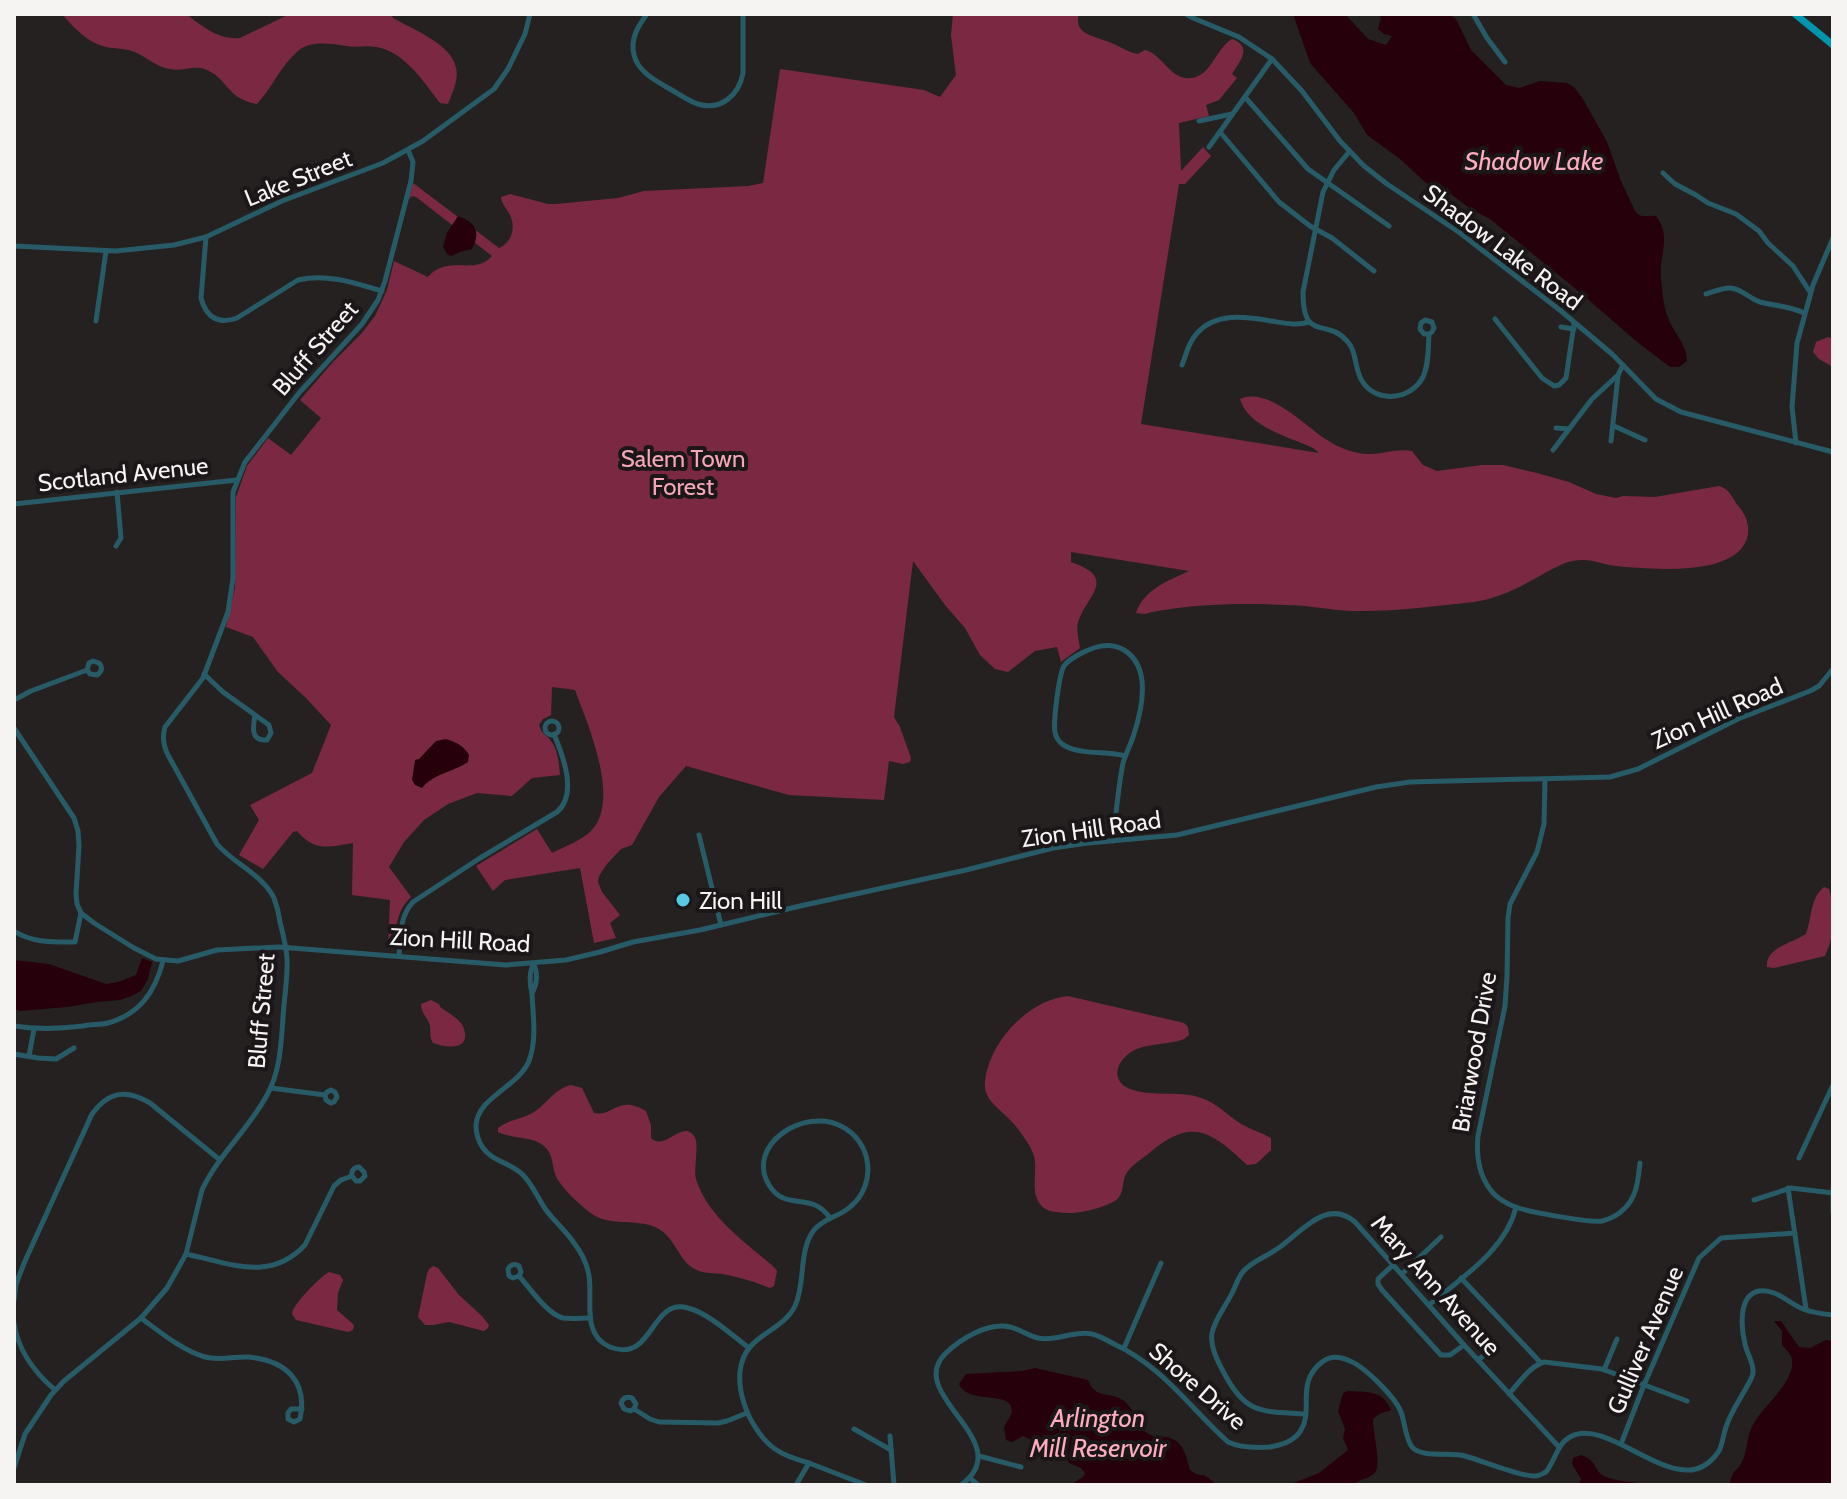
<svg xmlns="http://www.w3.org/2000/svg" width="1847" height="1499" font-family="Cabin,sans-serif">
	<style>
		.green { fill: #7b2942 }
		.water { fill: #26000a }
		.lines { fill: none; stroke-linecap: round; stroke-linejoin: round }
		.minor { stroke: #285b68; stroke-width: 5 }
		.major { stroke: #0094ae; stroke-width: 7 }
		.poi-dot { fill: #58c9e3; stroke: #1b1718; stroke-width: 3 }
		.labels { text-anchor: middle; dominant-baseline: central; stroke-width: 8; stroke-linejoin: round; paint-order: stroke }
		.street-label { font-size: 24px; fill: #f6f3f3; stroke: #1b1718 }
		.park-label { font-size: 24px; fill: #f5a7b8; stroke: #1b1718 }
		.poi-label { font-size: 24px; fill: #f6f3f3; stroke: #1b1718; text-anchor: start }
		.water-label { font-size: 26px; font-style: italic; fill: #fdadbf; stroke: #1b1718 }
	</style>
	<rect width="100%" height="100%" fill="#252121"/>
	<!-- green -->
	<g class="green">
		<path d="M62 14H186C202 26 218 40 240 38L290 14H391L393 18C412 29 452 44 456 68 459 80 452 93 448 104L440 103C424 82 404 51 376 47 366 45 356 48 346 46 331 44 311 40 298 51 281 65 272 88 257 104 227 99 229 80 207 70 195 64 183 72 170 69 157 67 149 59 137 53 127 48 117 49 106 47 88 43 74 28 62 14Z"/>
		<path d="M953 14H1079C1073 34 1094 36 1109 42 1117 45 1125 50 1133 53L1138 54 1145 50C1164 55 1170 81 1192 78 1212 75 1216 48 1232 39 1253 47 1240 61 1232 74L1237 78 1219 100 1206 105 1209 116 1179 123 1181 171 1203 147 1211 156 1185 184H1179L1141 424 1319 453 1313 448C1289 437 1248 427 1240 399 1268 386 1305 426 1327 440 1337 447 1355 454 1368 454 1383 454 1397 448 1412 451L1423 465 1437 471 1482 465H1503L1537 473 1569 482 1596 494 1616 498 1623 496 1655 497 1719 486C1730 489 1732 498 1739 507 1747 516 1751 529 1746 541 1731 577 1648 569 1617 566 1605 565 1592 559 1581 560 1565 560 1549 571 1536 578 1517 589 1496 599 1474 602 1434 606 1393 612 1352 611 1330 610 1308 605 1286 605 1241 603 1196 604 1152 612L1145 614 1136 613C1144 589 1168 581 1189 571L1071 552V562C1119 578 1086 596 1078 622 1076 629 1079 641 1080 648L1061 662 1057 647 1035 651 1008 672 995 669 980 655 965 628 945 605 913 561 894 717 900 727 911 758 910 762 903 764 889 761 884 800 789 795 686 766 659 797 632 845 621 849 607 864 599 876 598 882 602 892 620 915 610 923 616 938 594 943 580 868 505 880 493 891 476 866 537 829 552 853C564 847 580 841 590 832 622 802 588 725 575 690L552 687 551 715 543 719 539 725C542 735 546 734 551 741 558 750 559 764 560 775L532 778 512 796 477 793 448 804 424 820 404 842 389 867 411 897C396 911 396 928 394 947L388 949 390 900 352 895 353 843C328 847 315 852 297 831L293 832 263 869 239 855 259 820 250 805 312 773 331 725 306 698 278 672 253 637 226 627 235 587 236 497 247 466 268 438 291 455 321 418 300 400 333 362 362 333 375 316 387 290 394 261 428 277C448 254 475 276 492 256L416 197 412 196 409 199 413 183 499 248C512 243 516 227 510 215 506 207 502 205 501 197L510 194 548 204H556L618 198 644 191 748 186 763 183 780 69 924 90 940 97 956 75 951 35Z"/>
		<polygon points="1828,337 1833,339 1833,367 1819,359 1813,352 1816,342"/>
		<path d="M1824 887 1829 889C1835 911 1835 935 1825 956L1774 968 1767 967C1765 948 1792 943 1806 934 1812 918 1810 898 1824 887Z"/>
		<path d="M1068 996 1184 1023 1188 1027 1189 1035 1184 1039C1166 1046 1139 1042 1125 1057 1117 1065 1114 1076 1122 1084 1135 1097 1172 1092 1189 1095 1215 1099 1223 1113 1243 1125 1252 1130 1262 1133 1271 1138V1150L1256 1164 1247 1165C1210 1130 1191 1117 1148 1154 1142 1159 1130 1166 1126 1174 1122 1181 1124 1191 1119 1197 1113 1206 1079 1214 1068 1213 1058 1212 1046 1213 1040 1204 1030 1191 1038 1171 1034 1156 1033 1152 1031 1149 1029 1145 1024 1137 1018 1128 1011 1121 1000 1109 983 1100 985 1082 989 1042 1028 1000 1068 996Z"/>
		<path d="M431 1000 439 1004 440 1007C447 1012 462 1020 464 1029 471 1051 446 1048 433 1043 429 1036 431 1033 430 1026 428 1017 421 1014 421 1004Z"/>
		<path d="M571 1085 582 1088 594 1113C614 1117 617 1094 646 1111L651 1125V1138C665 1152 682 1119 694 1136 700 1143 693 1168 696 1179 708 1217 745 1242 774 1267L777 1271 774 1286 770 1288C755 1282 739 1277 723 1274 713 1273 702 1274 693 1268 679 1260 674 1236 657 1228 637 1218 612 1227 592 1214 582 1207 559 1186 555 1174 552 1164 553 1154 544 1146 533 1136 512 1139 498 1132V1128C510 1119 521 1120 534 1112 548 1103 554 1089 571 1085Z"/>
		<polygon points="433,1266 438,1268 459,1295 482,1316 489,1325 488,1328 484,1331 449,1322 433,1325 425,1325 418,1317 427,1274 429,1269"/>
		<path d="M329 1272 340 1275 343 1280 338 1293 337 1310 354 1325 353 1330 348 1332 296 1320C295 1318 293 1316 292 1314 292 1305 321 1276 329 1272Z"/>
	</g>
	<!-- water -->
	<g class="water">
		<path d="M1293 14H1345L1368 39 1386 45 1392 36 1384 34 1378 29 1381 18 1379 14H1449L1456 19 1471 50 1506 85 1519 88 1540 81 1567 83 1574 87 1583 99 1607 142 1621 181 1635 211C1641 219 1648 215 1656 216 1672 237 1659 254 1661 277 1662 289 1663 304 1667 315 1672 332 1687 343 1687 361L1679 367H1670L1636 341 1582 294 1490 219 1469 208 1451 194 1426 183 1400 159 1367 135 1354 113 1310 63Z"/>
		<path d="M458 216C476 222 481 233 472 249L460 252 451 256 447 254 443 247 447 233Z"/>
		<path d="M446 739C456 742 464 746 469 755L468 762C453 772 433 774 422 788L415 785 412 780 415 760 419 759 436 741Z"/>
		<polygon points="142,958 152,962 148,979 141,991 131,996 120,1000 97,1002 67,1007 20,1011 14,1009 14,960 49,964 106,984 118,982 136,975"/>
		<path d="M1774 1321H1781L1799 1347 1810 1348 1826 1340 1833 1341V1485H1729C1731 1481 1731 1477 1733 1473 1735 1470 1739 1468 1741 1464 1748 1452 1746 1435 1754 1423 1763 1406 1802 1376 1790 1354 1789 1353 1783 1346 1782 1345V1331Z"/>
		<path d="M1035 1368 1088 1380C1096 1401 1110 1390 1124 1401 1135 1409 1134 1424 1146 1432 1154 1439 1162 1435 1170 1438 1184 1442 1187 1459 1190 1470L1196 1474 1206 1476 1217 1485H1070L1083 1477 1085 1473 1081 1468 1069 1463C1059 1435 1045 1448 1023 1436L1012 1442 1006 1440 1004 1428C1005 1423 1012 1416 1012 1411 1012 1389 969 1406 959 1384L966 1374 1022 1371Z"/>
		<path d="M1348 1391C1367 1392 1383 1390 1391 1410L1379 1414 1373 1419C1373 1432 1381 1463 1376 1471 1372 1479 1360 1478 1354 1485H1289L1319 1473 1348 1450 1343 1438 1345 1429 1338 1411 1343 1393Z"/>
		<path d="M1581 1455C1599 1461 1593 1472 1606 1477 1618 1482 1634 1481 1647 1485H1579L1581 1479 1572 1464 1573 1458Z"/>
	</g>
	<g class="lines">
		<!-- minor -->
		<g class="minor">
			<path d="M647 14C638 26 630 39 634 55 638 72 656 81 670 89 679 94 688 101 698 104 721 111 739 95 743 73V14"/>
			<polyline points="1186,14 1193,18 1239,37 1272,59 1302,91 1340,141 1364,166 1387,184 1460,233 1561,311 1612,354 1656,399 1681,412 1833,452"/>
			<polyline points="1473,14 1487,38 1505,62"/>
			<polyline points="1245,97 1308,169 1389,226"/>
			<polyline points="1199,121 1232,114"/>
			<polyline points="1220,132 1279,202 1310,226 1332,238 1374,271"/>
			<polyline points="1209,147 1272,59"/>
			<path d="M1349 152 1334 170 1323 192 1303 292C1303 343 1326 317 1347 341 1357 351 1354 368 1362 381 1376 404 1411 400 1423 377 1429 364 1428 348 1429 334L1432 332 1434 328 1432 322 1425 320 1421 323 1420 329 1424 334H1429"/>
			<polyline points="1663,173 1675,184 1696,195 1708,203 1736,214 1759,231 1768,243 1793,266 1810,292"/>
			<path d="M206 237 201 298C206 317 218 325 237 318L298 280C327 273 355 283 382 291"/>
			<polyline points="14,246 116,251 174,245 206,237 282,201 383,163 423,141 494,89 508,69 525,34 530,14"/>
			<path d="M1706 294C1714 292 1723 287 1731 288 1742 289 1750 299 1760 302 1775 306 1790 306 1804 313"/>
			<polyline points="1495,319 1542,378 1554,386 1559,385 1566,378 1574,324"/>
			<polyline points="96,321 106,251"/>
			<polyline points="1561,327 1574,329"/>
			<path d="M1182 365C1185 358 1187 349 1191 342 1208 311 1243 316 1271 321 1284 323 1296 326 1309 322"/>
			<polyline points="1614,426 1645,440"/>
			<polyline points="1556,428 1569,429"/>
			<polyline points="1611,441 1618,376"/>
			<polyline points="1796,443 1792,407 1797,343 1813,285 1833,238"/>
			<polyline points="1553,450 1592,399 1618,375 1623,365"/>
			<polyline points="14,504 237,480"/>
			<polyline points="116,546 121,538 117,492"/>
			<path d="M204 674 223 692 269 725 271 733 267 740C250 741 253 727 255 715"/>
			<path d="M14 700 31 691 87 670 89 663 93 661 99 663C103 667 102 672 97 675L90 674 87 670"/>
			<circle cx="552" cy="728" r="7"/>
			<polyline points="14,728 74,818 78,831 79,846 76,894 77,904 81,913 94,923 134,948 156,959 178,961 217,950 279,947 506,965 566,960 600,952 633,942 700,930 800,906 966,870 1053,848 1088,843 1177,835 1376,787 1410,782 1610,777 1638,769 1738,719 1810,691 1819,686 1833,669"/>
			<path d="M1545 779 1544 824 1537 852 1510 904 1508 918 1507 977 1505 1006 1478 1136C1476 1157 1479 1178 1494 1194 1500 1200 1508 1204 1515 1207 1530 1212 1589 1223 1602 1221 1610 1219 1618 1215 1624 1209 1637 1197 1638 1180 1640 1163"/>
			<polyline points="699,835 721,925"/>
			<path d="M1113 841C1116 815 1118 788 1123 763 1126 753 1131 744 1134 734 1142 709 1152 667 1124 650 1108 641 1093 647 1078 655 1073 658 1067 661 1064 666 1059 674 1053 723 1055 732 1056 739 1060 743 1065 746 1083 755 1107 751 1125 756"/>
			<path d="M14 931C32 943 53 942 75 942L81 913"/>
			<path d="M399 955C401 936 399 917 413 902L480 858 557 812C578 794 563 756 554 734"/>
			<path d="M533 965C529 973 530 985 532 994 533 1015 537 1040 529 1061 518 1087 478 1097 476 1125 476 1134 478 1141 483 1148 492 1161 511 1163 523 1175 533 1185 538 1199 546 1210 555 1222 566 1231 574 1243 581 1252 587 1263 589 1276 593 1299 581 1335 610 1347 654 1364 650 1297 688 1308 708 1313 732 1335 749 1348"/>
			<path d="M532 993C537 985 538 973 534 965"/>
			<path d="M14 1026C38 1030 59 1029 83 1026 91 1024 100 1025 108 1023 140 1014 155 992 163 961"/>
			<polyline points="14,1054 38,1058 56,1059 74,1048"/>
			<polyline points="29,1056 34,1029"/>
			<polyline points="271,1088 325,1095 326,1100 331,1103 334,1102 337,1097 335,1092 331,1090 327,1092 325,1095"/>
			<polyline points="1799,1158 1833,1085"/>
			<polyline points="1788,1188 1806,1309"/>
			<polyline points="1833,1189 1833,1212"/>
			<polyline points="1754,1200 1791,1188 1833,1193"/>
			<path d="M186 1254C230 1263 269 1283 305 1245L334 1186 341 1180 352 1176 356 1181H360L365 1176 364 1172 359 1167C354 1167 351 1171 352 1176"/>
			<polyline points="1393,1265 1378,1279 1378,1284 1382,1290 1441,1355 1450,1355 1464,1345"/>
			<polyline points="1402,1274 1441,1237"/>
			<path d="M519 1276 513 1278 509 1276 508 1269C510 1265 514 1263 519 1266L521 1272 519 1276C530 1288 547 1314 563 1318 571 1319 581 1318 590 1318"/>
			<polyline points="1461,1278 1540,1362"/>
			<path d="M14 1301 16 1284 25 1261 92 1114C109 1091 126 1089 150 1103L220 1160"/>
			<path d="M1429 1305C1461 1278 1506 1250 1516 1207"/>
			<path d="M141 1318C160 1332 183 1351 205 1357 220 1361 234 1356 249 1357 286 1361 308 1381 300 1419L294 1422 288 1419V1413L291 1409H302"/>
			<path d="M14 1323C18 1351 34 1372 55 1390"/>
			<polyline points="1124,1348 1161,1263"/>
			<polyline points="1478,1360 1492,1349"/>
			<polyline points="1604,1370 1617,1339"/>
			<path d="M1509 1394C1519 1383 1530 1366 1544 1362L1602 1369 1687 1401"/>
			<path d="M634 1409 630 1411 624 1409 621 1403C623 1398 627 1396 632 1398L636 1404 634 1409 650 1419 659 1422 718 1423 727 1421 747 1413"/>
			<path d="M1305 1414C1262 1411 1246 1415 1224 1373 1218 1362 1210 1347 1212 1333 1215 1319 1225 1307 1231 1295 1235 1288 1237 1280 1242 1273 1250 1262 1266 1257 1277 1249 1300 1234 1326 1197 1355 1222L1464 1345 1559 1447"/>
			<polyline points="854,1429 891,1450"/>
			<polyline points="890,1436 894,1485"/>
			<polyline points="1621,1444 1644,1385 1699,1258 1721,1238 1795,1233"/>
			<polyline points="979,1456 1021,1467"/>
			<path d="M809 1463C798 1460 785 1456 775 1449 748 1430 726 1375 750 1347 764 1331 785 1326 795 1306 806 1282 798 1251 814 1230 824 1218 839 1217 850 1207 877 1185 873 1142 841 1126 804 1107 745 1145 769 1185 786 1213 811 1190 830 1218"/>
			<path d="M14 1468 25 1434 51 1395 64 1381 141 1318 167 1288 186 1254 202 1190C218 1155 249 1129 267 1095 280 1072 281 1045 283 1018 284 998 288 978 287 958 286 945 283 934 280 922 279 914 277 906 274 898 262 874 234 864 217 844L168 755C163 745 162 737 165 727L203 678 228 612 233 578V492L245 462 299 393 362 324 378 300 385 281 411 181 413 162 408 150"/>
			<polyline points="970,1478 978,1485"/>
			<polyline points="796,1485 809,1463 866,1485"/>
			<path d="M961 1485C1020 1442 904 1395 945 1354 960 1339 988 1322 1010 1327 1020 1329 1028 1336 1038 1338 1056 1342 1074 1330 1092 1334 1100 1336 1107 1340 1114 1344 1162 1366 1190 1408 1228 1442 1241 1448 1256 1448 1270 1447 1282 1445 1295 1441 1301 1430 1314 1409 1295 1383 1322 1362 1331 1355 1340 1356 1350 1361 1365 1367 1395 1397 1401 1412 1405 1422 1405 1438 1412 1447 1421 1458 1451 1452 1465 1456 1480 1460 1521 1477 1535 1476 1540 1476 1542 1474 1546 1472 1555 1461 1557 1444 1570 1437 1604 1418 1658 1479 1696 1469 1705 1467 1714 1459 1719 1451 1723 1443 1723 1435 1726 1427 1730 1414 1738 1402 1745 1390 1748 1384 1752 1379 1753 1373 1754 1363 1747 1354 1745 1344 1741 1328 1738 1295 1759 1291 1775 1288 1790 1304 1803 1309 1813 1313 1823 1314 1833 1315"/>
		</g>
		<!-- major -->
		<polyline class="major" points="1795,14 1833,45"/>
	</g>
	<!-- markers -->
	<circle class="poi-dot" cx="683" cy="900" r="8"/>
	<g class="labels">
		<!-- street labels -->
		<g class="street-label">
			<text transform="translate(298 178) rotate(-22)">Lake Street</text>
			<text transform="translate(1503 247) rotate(37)">Shadow Lake Road</text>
			<text transform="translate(315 348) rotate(-49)">Bluff Street</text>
			<text transform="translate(123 474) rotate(-6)">Scotland Avenue</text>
			<text transform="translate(1717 713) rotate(-24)">Zion Hill Road</text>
			<text transform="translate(1091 829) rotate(-8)">Zion Hill Road</text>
			<text transform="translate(460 940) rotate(3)">Zion Hill Road</text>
			<text transform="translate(261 1011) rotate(-85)">Bluff Street</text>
			<text transform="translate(1474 1052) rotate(-80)">Briarwood Drive</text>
			<text transform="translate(1436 1285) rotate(48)">Mary Ann Avenue</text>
			<text transform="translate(1645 1340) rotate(-67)">Gulliver Avenue</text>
			<text transform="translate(1198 1386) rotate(41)">Shore Drive</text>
		</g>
		<!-- park labels -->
		<g class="park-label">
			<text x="683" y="458">Salem Town<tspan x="683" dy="28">Forest</tspan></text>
		</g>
		<!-- poi labels -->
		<g class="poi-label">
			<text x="699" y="900">Zion Hill</text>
		</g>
		<!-- water labels -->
		<g class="water-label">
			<text x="1534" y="161">Shadow Lake</text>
			<text x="1098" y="1418">Arlington<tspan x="1098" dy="30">Mill Reservoir</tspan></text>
		</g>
	</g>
	<!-- border -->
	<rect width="1847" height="1499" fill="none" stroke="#f6f3f3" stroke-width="32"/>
</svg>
